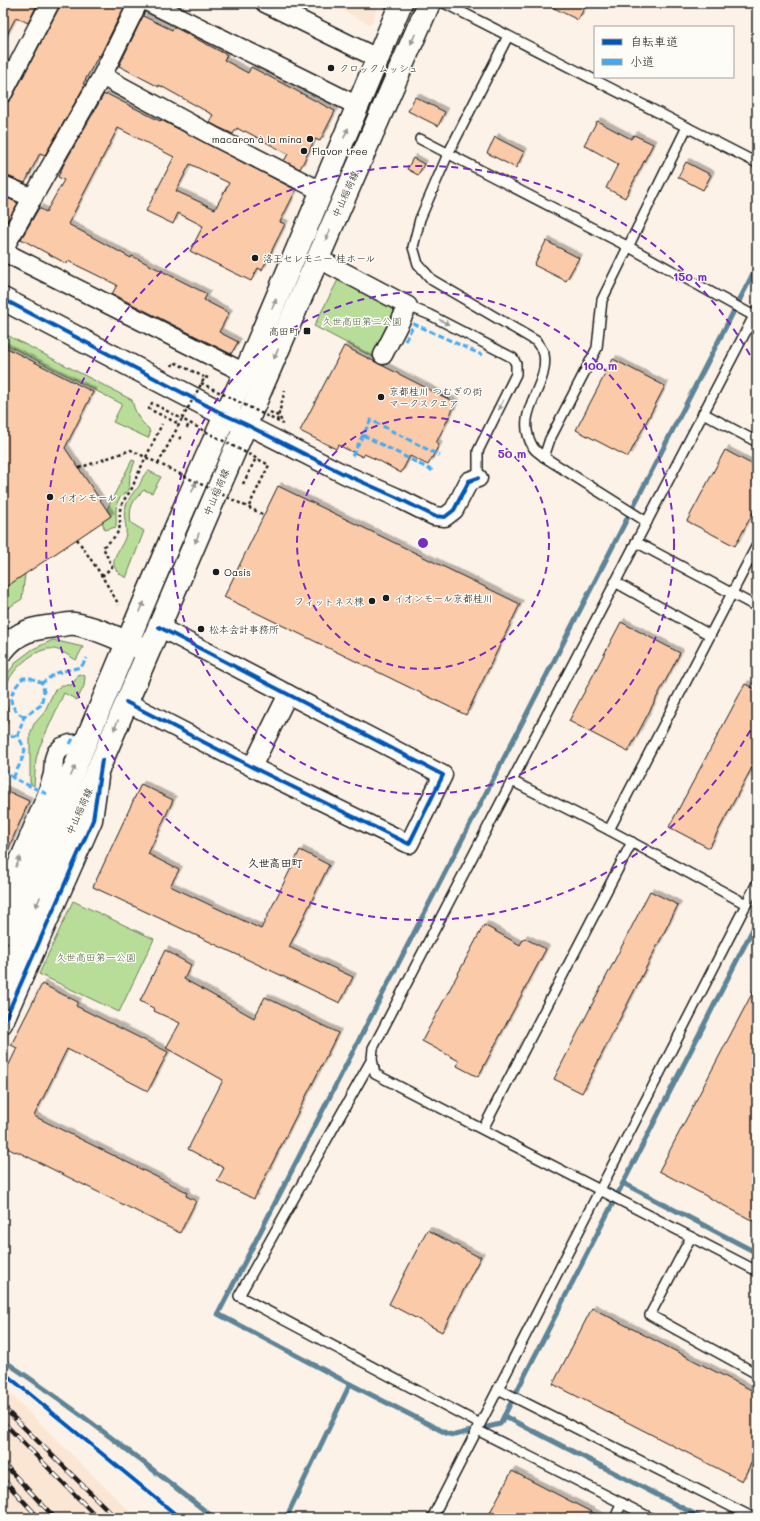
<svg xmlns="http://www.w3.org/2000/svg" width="760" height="1521" font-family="Mali,'Klee One',sans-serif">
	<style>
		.built { fill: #fbe6d4 }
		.green { fill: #b8dd98; stroke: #6a7c5a }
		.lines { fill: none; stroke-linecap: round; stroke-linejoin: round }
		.stream { stroke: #5d8497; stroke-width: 5 }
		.building { fill: #facaa9; stroke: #1c1c1c; fill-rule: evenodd; filter: url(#shadow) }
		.service-casing { stroke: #1c1c1c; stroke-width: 12 }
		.minor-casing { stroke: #1c1c1c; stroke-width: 21 }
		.tertiary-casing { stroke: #1c1c1c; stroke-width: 25 }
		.secondary-casing { stroke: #1c1c1c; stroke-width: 25 }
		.path { stroke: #1c1c1c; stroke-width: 2.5; stroke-dasharray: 3 3; stroke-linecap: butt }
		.service { stroke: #fdfcf7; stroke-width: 9 }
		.minor { stroke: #fdfcf7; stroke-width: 18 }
		.tertiary { stroke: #fdfcf7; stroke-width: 22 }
		.secondary { stroke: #fdfcf7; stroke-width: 22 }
		.rail-casing { stroke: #1c1c1c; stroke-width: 4.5 }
		.rail { stroke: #fdfcf7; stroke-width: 3; stroke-dasharray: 9; stroke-linecap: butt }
		.path-bridge { stroke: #1c1c1c; stroke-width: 2.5; stroke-dasharray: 3 3; stroke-linecap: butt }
		.quiet { stroke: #3fa9f5; stroke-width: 3; stroke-dasharray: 6 3; stroke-linecap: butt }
		.cycleway-casing { stroke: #fdfcf7; stroke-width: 6 }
		.cycleway { stroke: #0057b8; stroke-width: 4 }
		.oneway { fill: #989794 }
		.ring { fill: none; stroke: #7b2cbf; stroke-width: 2; stroke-dasharray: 7 5 }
		.poi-dot { fill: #1c1c1c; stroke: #fdfcf7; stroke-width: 1.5 }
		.labels { text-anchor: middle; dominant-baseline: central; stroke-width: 3; stroke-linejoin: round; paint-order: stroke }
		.poi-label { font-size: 10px; fill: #1c1c1c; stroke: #fdfcf7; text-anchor: start }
		.street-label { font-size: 10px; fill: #1c1c1c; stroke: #fdfcf7 }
		.park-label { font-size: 10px; fill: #536047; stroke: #fdfcf7 }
		.neighbourhood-label { font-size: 11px; font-weight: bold; fill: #1c1c1c; stroke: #fdfcf7 }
		.centre { fill: #7b2cbf; stroke: #fdfcf7; stroke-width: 2 }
		.ring-label { font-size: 12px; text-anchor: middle; font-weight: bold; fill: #7b2cbf; stroke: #fdfcf7; stroke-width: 3; stroke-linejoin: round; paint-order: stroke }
	</style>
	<defs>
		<filter id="shadow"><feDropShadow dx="3.5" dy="-3.5" stdDeviation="0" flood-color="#0004"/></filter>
	</defs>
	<rect width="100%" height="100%" fill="#fcf2e7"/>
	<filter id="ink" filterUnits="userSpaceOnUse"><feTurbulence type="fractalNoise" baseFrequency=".025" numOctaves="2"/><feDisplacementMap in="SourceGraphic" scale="8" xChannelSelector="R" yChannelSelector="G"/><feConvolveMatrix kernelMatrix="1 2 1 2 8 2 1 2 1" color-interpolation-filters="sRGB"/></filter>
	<g filter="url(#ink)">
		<!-- built -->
		<g class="built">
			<polygon points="328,3 379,3 371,25"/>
			<polygon points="3,1387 101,1483 136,1518 3,1518"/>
		</g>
		<!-- green -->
		<g class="green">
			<polygon points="339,278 392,304 395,317 375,358 314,326"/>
			<path d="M3 333 132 400C135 413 139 420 149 429L150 434 148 438 113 422 122 404 3 343Z"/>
			<path d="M132 460 135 461 130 475 129 490C112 501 117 509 116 527L105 530 102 522 111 516 107 509Z"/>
			<path d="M149 471 161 477 152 493 144 490C133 500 128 508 131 523L144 531 126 578C100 563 123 551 126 534 127 526 123 517 125 509 126 504 130 497 133 493 135 490 138 488 139 486 143 479 141 476 149 471Z"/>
			<polygon points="25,574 22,599 3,611 3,589"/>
			<path d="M53 640 83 647 76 660C69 656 61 650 54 649 36 646 8 672 5 690 3 707 15 713 3 731V680L17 661 33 649Z"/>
			<polygon points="79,674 85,676 84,686 77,700 64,693 39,748 36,759 34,786 30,783 30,734 34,724 44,713 54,691 62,685 72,685"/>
			<polygon points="73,901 154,939 119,1012 39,974"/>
		</g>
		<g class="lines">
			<!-- stream -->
			<g class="stream">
				<polyline points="757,266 218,1314 350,1384 448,1434 455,1435 500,1424 757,921"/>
				<polyline points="623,1183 757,1253"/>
				<path d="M3 1360C76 1409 145 1463 214 1518"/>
				<polyline points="504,1416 702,1518"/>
				<polyline points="286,1518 350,1384"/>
			</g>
		</g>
		<!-- building -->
		<g class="building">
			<polygon points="3,3 38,3 28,23 16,17 3,42"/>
			<polygon points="60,3 126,3 100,56 99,55 83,84 85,85 45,155 40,153 25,183 3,175 3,103 8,102 12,98 59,8"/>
			<polygon points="544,3 587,3 578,20"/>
			<polygon points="143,16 172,30 174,27 227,55 224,60 248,73 251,67 335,111 320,141 315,139 300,169 284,161 288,154 245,131 244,132 237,128 233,134 218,127 209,122 213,115 159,85 159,87 119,66"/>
			<path d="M104 94 106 96 107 94 160 121 161 120 296 190 280 222 285 224 262 270 258 268 251 281 190 251 203 226 178 213 173 224 146 211 174 157 118 128 68 224 131 258 132 256 207 294 204 300 229 313 219 332 238 342 231 354 112 294 117 285 68 261 67 264 21 239 39 208 46 212 64 180 58 177 64 164ZM190 164 229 183 215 209 176 191Z"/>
			<polygon points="415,97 445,112 438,126 408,111"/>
			<polygon points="597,121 631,139 634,135 653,144 625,198 606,188 618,164 584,145"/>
			<polygon points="495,137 524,152 516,168 487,153"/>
			<polygon points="413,158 424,164 418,175 407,169"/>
			<polygon points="686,162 711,175 703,190 678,177"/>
			<polygon points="3,196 18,203 3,228"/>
			<polygon points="546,241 579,258 566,281 534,265"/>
			<polygon points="3,346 93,392 65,448 111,516 3,589"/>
			<polygon points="344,346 456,403 436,443 439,445 428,465 410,456 401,473 378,460 364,454 363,457 338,445 336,449 300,431"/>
			<polygon points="613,359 665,386 628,457 576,430"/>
			<polygon points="725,450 757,467 757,505 735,546 687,521"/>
			<polygon points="278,486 520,604 466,715 224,597"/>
			<polygon points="621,622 680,653 628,752 569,721"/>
			<polygon points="745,684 757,690 757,758 709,848 669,827"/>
			<polygon points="141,784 173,800 148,854 179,870 170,886 261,929 300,850 329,865 289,947 353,977 340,1003 93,887"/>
			<polygon points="3,789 29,801 3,861"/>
			<polygon points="650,891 678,905 582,1093 554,1079"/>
			<polygon points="484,925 520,945 524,938 546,949 478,1077 457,1066 459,1061 422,1041"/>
			<polygon points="165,950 191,965 184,979 254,1018 265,997 338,1033 254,1199 217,1181 224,1168 188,1149 223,1080 166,1048 180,1023 154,1011 155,1009 140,1001"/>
			<polygon points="42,984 78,1002 76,1006 168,1052 148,1091 67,1049 34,1116 187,1192 186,1196 196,1201 180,1233 16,1151 15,1152 3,1146 3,1077 17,1048 11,1045"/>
			<polygon points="757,984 757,1223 659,1171"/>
			<polygon points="427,1230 477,1256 481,1256 442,1332 389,1304"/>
			<polygon points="592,1308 757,1393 757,1452 742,1481 553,1384"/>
			<polygon points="512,1471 603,1518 487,1518"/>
		</g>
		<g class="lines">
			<!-- service casing -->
			<g class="service-casing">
				<g id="service">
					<polyline points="444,3 757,163"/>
					<path d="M508 36 448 154 420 219 413 247 418 264 432 280 536 341C538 345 543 350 544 354 550 387 512 412 533 447 535 451 541 454 544 457L647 522"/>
					<polyline points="420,139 629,247 754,316"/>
					<polyline points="408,306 430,315 513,358 516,364 516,374 478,451 478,478"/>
					<polyline points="757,310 373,1048 372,1059 375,1074 757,1271"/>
					<polyline points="703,413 757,442"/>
					<polyline points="544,457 550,439 597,348 602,300 687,127"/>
					<polyline points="636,542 757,607"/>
					<polyline points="615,582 710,635"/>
					<polyline points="512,781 609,830 746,904"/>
					<polyline points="609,830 757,545"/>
					<polyline points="372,1059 239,1296 480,1424"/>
					<polyline points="483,1129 632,842"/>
					<polyline points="691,1237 650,1315 757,1374"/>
					<polyline points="498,1389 754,1518"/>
					<polyline points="477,1430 651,1518"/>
					<polyline points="432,1518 757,883"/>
					<polyline points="615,1518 622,1503"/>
				</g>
			</g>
			<!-- minor casing -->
			<g class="minor-casing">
				<g id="minor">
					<polyline points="150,3 358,106"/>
					<polyline points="265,3 377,58"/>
					<polyline points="102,76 213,136 321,191"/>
					<polyline points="3,93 50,3"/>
					<polyline points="3,185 33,198"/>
					<polyline points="3,245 5,246 8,254 245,373"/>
					<polyline points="5,246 102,76 138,3"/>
					<polyline points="317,258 408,306 383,355"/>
					<polyline points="245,424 344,474 396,497 434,516 445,517 454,510 469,481 478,478"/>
					<polyline points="126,702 252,767 409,844 443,775 159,627"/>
					<polyline points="252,767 288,694"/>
					<polyline points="3,898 47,794 53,774 54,759 56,753 62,747 70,744 85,744"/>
					<polyline points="3,1024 93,820 99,777"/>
				</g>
			</g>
			<!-- tertiary casing -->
			<g class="tertiary-casing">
				<g id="tertiary">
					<polyline points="3,299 225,415 242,423"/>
					<path d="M3 650C18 631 33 628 57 626 63 625 69 623 75 624 99 628 122 641 145 650"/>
				</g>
			</g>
			<!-- secondary casing -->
			<g class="secondary-casing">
				<g id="secondary">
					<path d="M3 932C31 869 59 805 86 741 138 618 188 494 245 373L401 3"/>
					<polyline points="3,980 102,760 264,382 429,3"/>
				</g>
			</g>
			<!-- path -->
			<g class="path">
				<polyline points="172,366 174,362 204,377"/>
				<polyline points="270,412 280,417 282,423"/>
				<polyline points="187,428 189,423"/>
				<polyline points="179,439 183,435"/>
				<polyline points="158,464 182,419 152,403 149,409 177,423"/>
				<polyline points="243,484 256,458"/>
				<polyline points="77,539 100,573 119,605"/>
				<path d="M102 576 112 567 103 547C113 539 121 533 120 520 120 516 119 511 121 507 124 496 132 493 135 480L162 424"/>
			</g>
			<!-- service -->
			<use href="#service" class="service"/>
			<!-- minor -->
			<use href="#minor" class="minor"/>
			<!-- tertiary -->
			<use href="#tertiary" class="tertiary"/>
			<!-- secondary -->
			<use href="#secondary" class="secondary"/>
			<!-- rail casing -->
			<g class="rail-casing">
				<g id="rail">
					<polyline points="3,1407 116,1518"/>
					<polyline points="3,1422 98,1518"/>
					<polyline points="3,1463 55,1518"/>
					<polyline points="3,1479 39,1518"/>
				</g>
			</g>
			<!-- rail -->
			<use href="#rail" class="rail"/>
			<!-- path-bridge -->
			<g class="path-bridge">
				<polyline points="208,378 205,377 182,419 269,465 248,508"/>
				<polyline points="201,383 283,424"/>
				<polyline points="277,421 285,390"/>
				<polyline points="79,468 131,450 264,515"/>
			</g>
			<!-- quiet -->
			<g class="quiet">
				<polyline points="405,341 414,324 482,355"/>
				<polyline points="363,435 433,471"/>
				<polyline points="352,456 371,420 440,456"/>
				<path d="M24 717C5 705 9 693 23 678H31L42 683"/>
				<polyline points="3,741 9,737 18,735"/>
				<polyline points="70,744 75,735"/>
				<polyline points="3,769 13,778 47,794"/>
				<polyline points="13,778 21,762 25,750 18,735 24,717 41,705 44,692 42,683 56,673 81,667 87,658"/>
			</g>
			<!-- cycleway casing -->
			<g class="cycleway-casing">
				<g id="cycleway">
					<polyline points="3,299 225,415 245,424 344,474 396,497 434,516 445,517 454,510 469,481 478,478"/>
					<polyline points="126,702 252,767 409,844 443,775 159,627"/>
					<polyline points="3,1024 93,820 102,760"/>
					<polyline points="3,1372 180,1518"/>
				</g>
			</g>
			<!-- cycleway -->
			<use href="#cycleway" class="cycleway"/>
		</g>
		<!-- one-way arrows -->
		<defs><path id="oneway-solid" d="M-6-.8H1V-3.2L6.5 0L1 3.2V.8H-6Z"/></defs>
		<g class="oneway">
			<use href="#oneway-solid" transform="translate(413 39) rotate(114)"/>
			<use href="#oneway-solid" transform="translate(346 133) rotate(-67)"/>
			<use href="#oneway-solid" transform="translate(328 235) rotate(114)"/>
			<use href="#oneway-solid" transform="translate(274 304) rotate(-67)"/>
			<use href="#oneway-solid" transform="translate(444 322) rotate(28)"/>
			<use href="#oneway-solid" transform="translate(276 354) rotate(114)"/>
			<use href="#oneway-solid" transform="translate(501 405) rotate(116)"/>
			<use href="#oneway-solid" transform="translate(194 487) rotate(-67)"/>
			<use href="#oneway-solid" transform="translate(197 538) rotate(113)"/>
			<use href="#oneway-solid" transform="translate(142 607) rotate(-67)"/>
			<use href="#oneway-solid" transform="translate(116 725) rotate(113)"/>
			<use href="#oneway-solid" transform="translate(73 771) rotate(-66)"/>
			<use href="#oneway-solid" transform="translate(18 862) rotate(-67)"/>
			<use href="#oneway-solid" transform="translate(38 902) rotate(114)"/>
		</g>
	</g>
	<!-- distance rings -->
	<g class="ring">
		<circle cx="423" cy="543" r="126"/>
		<circle cx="423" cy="543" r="251"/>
		<path d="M756 720A377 377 0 1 1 756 366"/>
	</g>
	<!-- markers -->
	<g class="poi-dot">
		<circle cx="331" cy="68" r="4"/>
		<circle cx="310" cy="139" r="4"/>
		<circle cx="304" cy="151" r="4"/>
		<circle cx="255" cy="258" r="4"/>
		<rect x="303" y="327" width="8" height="8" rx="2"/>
		<circle cx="381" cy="397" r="4"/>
		<circle cx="50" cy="497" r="4"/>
		<circle cx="216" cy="572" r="4"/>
		<circle cx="386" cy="598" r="4"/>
		<circle cx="372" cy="601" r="4"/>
		<circle cx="201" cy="629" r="4"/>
	</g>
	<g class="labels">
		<!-- poi labels -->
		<g class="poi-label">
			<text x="339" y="68">クロックムッシュ</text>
			<text x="302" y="139" text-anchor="end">macaron à la mina</text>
			<text x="312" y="151">Flavor tree</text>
			<text x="263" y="258">洛王セレモニー 桂ホール</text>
			<text x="299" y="331" text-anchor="end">高田町</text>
			<text x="389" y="391">京都桂川 つむぎの街<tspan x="389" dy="12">マークスクエア</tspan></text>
			<text x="58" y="497">イオンモール</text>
			<text x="224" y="572">Oasis</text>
			<text x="394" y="598">イオンモール京都桂川</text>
			<text x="364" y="601" text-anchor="end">フィットネス棟</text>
			<text x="209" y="629">松本会計事務所</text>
		</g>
		<!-- street labels -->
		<g class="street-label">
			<text transform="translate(345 194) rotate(-66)">中山稲荷線</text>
			<text transform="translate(216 492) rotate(-67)">中山稲荷線</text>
			<text transform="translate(79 811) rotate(-66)">中山稲荷線</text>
		</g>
		<!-- park labels -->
		<g class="park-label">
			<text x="362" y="321">久世高田第二公園</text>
			<text x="96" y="957">久世高田第一公園</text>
		</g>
		<!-- neighbourhood labels -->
		<g class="neighbourhood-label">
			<text x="275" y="862">久世高田町</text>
		</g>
	</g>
	<circle cx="423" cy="543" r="6" class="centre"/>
	<g class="ring-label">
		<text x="690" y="281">150 m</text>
		<text x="600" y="370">100 m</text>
		<text x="512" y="458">50 m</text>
	</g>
	<!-- margin -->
	<rect width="760" height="1521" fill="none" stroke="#fdfcf7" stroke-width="16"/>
	<rect x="8" y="8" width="744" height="1505" fill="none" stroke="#1c1c1c" stroke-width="1.5" filter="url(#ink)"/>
	<!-- legend -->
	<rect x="594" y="26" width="140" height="52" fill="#fdfcf7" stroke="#a3a29f"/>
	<rect x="602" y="39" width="20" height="6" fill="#0057b8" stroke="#a3a29f"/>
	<text x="630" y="46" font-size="12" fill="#1c1c1c">自転車道</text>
	<rect x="602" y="59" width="20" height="6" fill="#3fa9f5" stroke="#a3a29f"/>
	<text x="630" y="66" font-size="12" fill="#1c1c1c">小道</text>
</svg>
